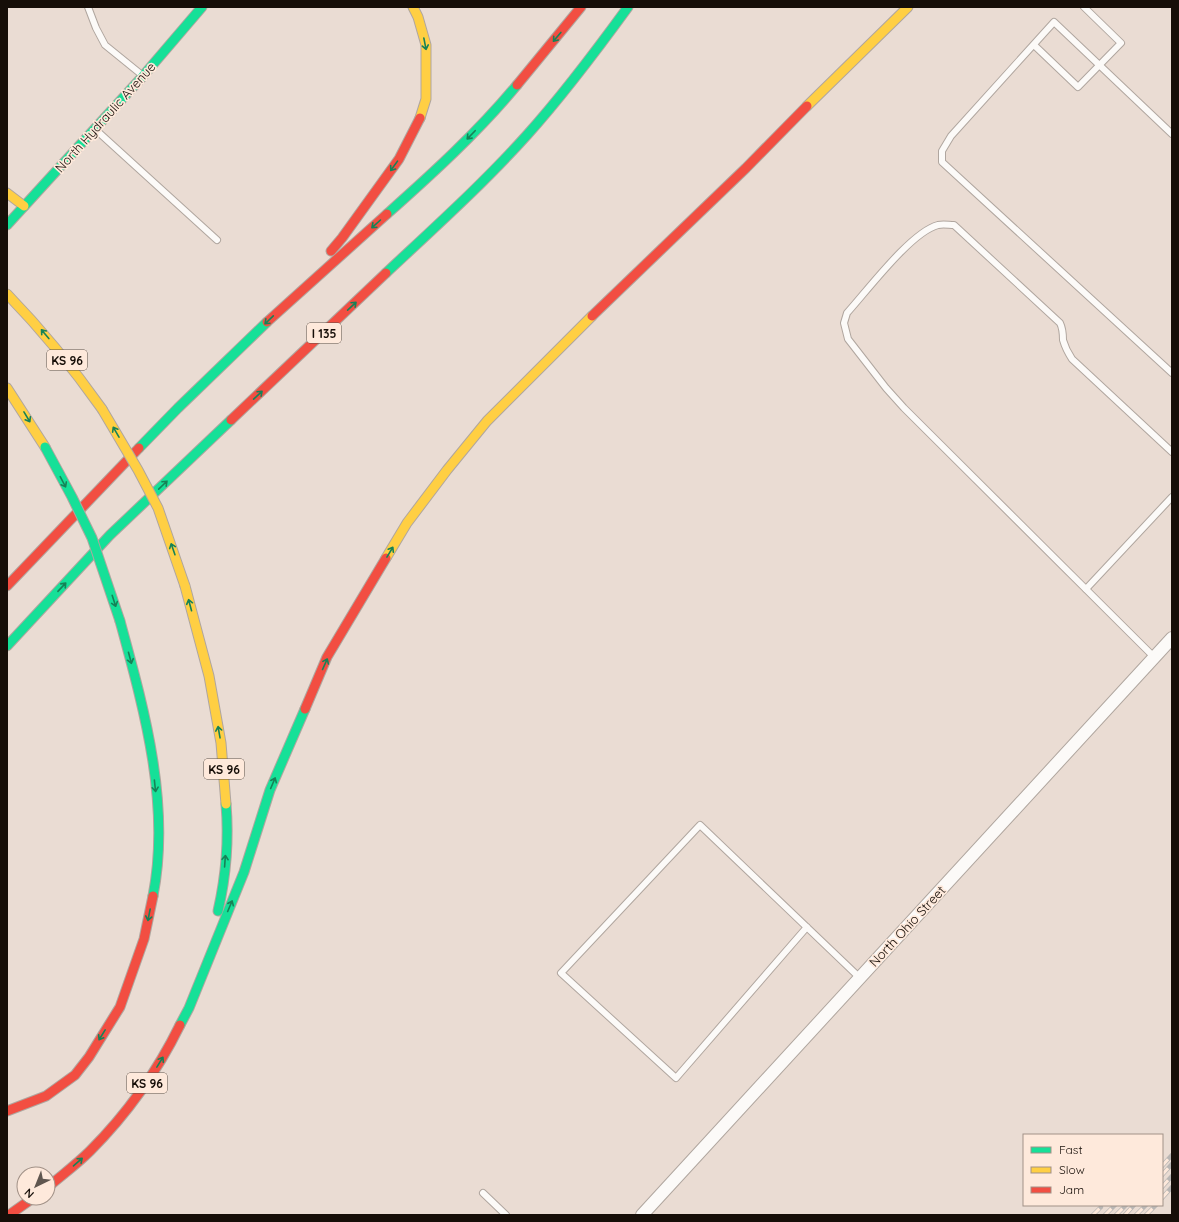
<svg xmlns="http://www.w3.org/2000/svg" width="1179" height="1222" font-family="Quicksand,sans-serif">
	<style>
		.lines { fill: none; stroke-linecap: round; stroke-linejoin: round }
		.lane-casing { stroke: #b0a69f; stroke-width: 8 }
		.street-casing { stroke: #b0a69f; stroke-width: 14 }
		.fast-casing { stroke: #b0a69f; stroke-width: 11 }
		.slow-casing { stroke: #b0a69f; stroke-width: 11 }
		.jam-casing { stroke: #b0a69f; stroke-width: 11 }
		.lane { stroke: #fcfaf8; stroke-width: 6 }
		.street { stroke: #fcfaf8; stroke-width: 12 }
		.fast { stroke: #16e098; stroke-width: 9 }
		.slow { stroke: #ffcf43; stroke-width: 9 }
		.jam { stroke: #f24e42; stroke-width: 9 }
		.rail-casing { stroke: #b9b6b4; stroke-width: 4.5 }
		.rail { stroke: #fee9db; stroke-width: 3; stroke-dasharray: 9; stroke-linecap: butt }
		.fast-bridge-casing { stroke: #b0a69f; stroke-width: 11; stroke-linecap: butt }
		.slow-bridge-casing { stroke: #b0a69f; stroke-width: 11; stroke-linecap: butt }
		.fast-bridge { stroke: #16e098; stroke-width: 9 }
		.slow-bridge { stroke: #ffcf43; stroke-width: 9 }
		.oneway { stroke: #168257 }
		.labels { text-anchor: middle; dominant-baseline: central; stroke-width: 3.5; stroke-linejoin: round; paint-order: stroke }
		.shield { fill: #fee9db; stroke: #5c5047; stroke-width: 1 }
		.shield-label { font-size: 12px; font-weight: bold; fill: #160e08 }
		.street-label { font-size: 13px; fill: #160e08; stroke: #fee9db }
	</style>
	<rect width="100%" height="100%" fill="#eadcd3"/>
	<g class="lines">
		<!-- lane casing -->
		<g class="lane-casing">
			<g id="lane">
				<polyline points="88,7 96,28 105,45 142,75"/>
				<polyline points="1034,45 1078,87 1121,43 1084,7"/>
				<polyline points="96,130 217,240"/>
				<polyline points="1172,134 1054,22 951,136 942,151 942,162 1172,373"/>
				<polyline points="1086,589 1172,497"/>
				<path d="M1154 657 904 408 886 388 848 339 844 323 847 313C867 291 911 232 938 225 943 224 949 225 954 225L1060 323C1063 329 1063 334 1063 340 1065 347 1068 353 1072 359L1172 452"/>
				<polyline points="807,927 676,1078 561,973 700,825 860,978"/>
				<polyline points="483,1193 506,1215"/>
			</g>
		</g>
		<!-- street casing -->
		<g class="street-casing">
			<polyline id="street" points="642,1215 1172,638"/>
		</g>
		<!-- fast casing -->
		<g class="fast-casing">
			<g id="fast">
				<path d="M387 214C433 173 478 132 517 85"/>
				<polyline points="7,225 143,76 202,7"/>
				<path d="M386 273C434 228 483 184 527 135 563 95 596 51 628 7"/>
				<polyline points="139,448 178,408 267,322"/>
				<path d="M120 621C144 709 171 804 153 896"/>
				<polyline points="7,646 110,535 231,420"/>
				<path d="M218 911C226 876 229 840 226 804"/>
				<polyline points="180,1025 189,1008 244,872 270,790 305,709"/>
			</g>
		</g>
		<!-- slow casing -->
		<g class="slow-casing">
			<g id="slow">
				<polyline points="413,7 418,17 426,45 426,99 420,118"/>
				<polyline points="807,106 908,7"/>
				<polyline points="7,193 24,206"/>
				<path d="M7 294C42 330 73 368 102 409"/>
				<polyline points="7,388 45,447"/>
				<polyline points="386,558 407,523 447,470 487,421 592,316"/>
				<polyline points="185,586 209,676 221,743 226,804"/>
			</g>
		</g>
		<!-- jam casing -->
		<g class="jam-casing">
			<g id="jam">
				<polyline points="517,85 581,7"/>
				<polyline points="331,251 342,238 399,159 420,118"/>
				<polyline points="592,316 746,168 807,106"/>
				<polyline points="267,322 387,214"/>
				<polyline points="231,420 386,273"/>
				<polyline points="7,586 139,448"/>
				<polyline points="305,709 327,657 386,558"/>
				<polyline points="7,1111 46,1096 75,1075 89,1057 120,1007 144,939 153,896"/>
				<path d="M48 1187C62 1175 77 1164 90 1151 127 1114 157 1072 180 1025"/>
				<polyline points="9,1215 33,1198"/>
			</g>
		</g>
		<!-- lane -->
		<use href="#lane" class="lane"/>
		<!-- street -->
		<use href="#street" class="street"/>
		<!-- fast -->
		<use href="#fast" class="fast"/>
		<!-- slow -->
		<use href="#slow" class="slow"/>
		<!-- jam -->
		<use href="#jam" class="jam"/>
		<!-- rail casing -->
		<g class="rail-casing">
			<g id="rail">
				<polyline points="1162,1166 1172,1155"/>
				<polyline points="1162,1175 1172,1164"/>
				<polyline points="1162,1187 1172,1176"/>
				<polyline points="1162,1198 1172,1187"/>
				<polyline points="1093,1215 1101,1207"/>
				<polyline points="1105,1215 1115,1205"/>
				<polyline points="1116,1215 1126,1205"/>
				<polyline points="1125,1215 1134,1205"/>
				<polyline points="1136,1215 1146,1205"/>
				<polyline points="1146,1215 1156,1205"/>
			</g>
		</g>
		<!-- rail -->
		<use href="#rail" class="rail"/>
		<!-- fast-bridge casing -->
		<g class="fast-bridge-casing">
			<polyline id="fast-bridge" points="45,447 72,497 92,538 120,621"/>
		</g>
		<!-- slow-bridge casing -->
		<g class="slow-bridge-casing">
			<polyline id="slow-bridge" points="102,409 138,470 158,508 185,586"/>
		</g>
		<!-- fast-bridge -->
		<use href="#fast-bridge" class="fast-bridge"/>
		<!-- slow-bridge -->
		<use href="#slow-bridge" class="slow-bridge"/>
	</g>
	<!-- one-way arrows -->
	<defs><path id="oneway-shaft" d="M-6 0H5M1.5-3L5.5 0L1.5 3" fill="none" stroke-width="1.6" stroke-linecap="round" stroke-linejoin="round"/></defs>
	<g class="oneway">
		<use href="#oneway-shaft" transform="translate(557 37) rotate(130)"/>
		<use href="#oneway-shaft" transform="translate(425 44) rotate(79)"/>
		<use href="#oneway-shaft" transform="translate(471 135) rotate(134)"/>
		<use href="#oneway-shaft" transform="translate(394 166) rotate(126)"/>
		<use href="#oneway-shaft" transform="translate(376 224) rotate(138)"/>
		<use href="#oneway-shaft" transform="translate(352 306) rotate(-43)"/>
		<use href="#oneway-shaft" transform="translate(269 320) rotate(136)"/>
		<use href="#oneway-shaft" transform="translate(45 334) rotate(-130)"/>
		<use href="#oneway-shaft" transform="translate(258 395) rotate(-43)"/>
		<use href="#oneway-shaft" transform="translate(27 417) rotate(59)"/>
		<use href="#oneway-shaft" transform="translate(116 432) rotate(-120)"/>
		<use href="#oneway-shaft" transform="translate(63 482) rotate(62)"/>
		<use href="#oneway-shaft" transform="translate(163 485) rotate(-44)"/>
		<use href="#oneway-shaft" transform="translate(173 549) rotate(-109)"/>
		<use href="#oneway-shaft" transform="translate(390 552) rotate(-59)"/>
		<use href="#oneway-shaft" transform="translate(62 587) rotate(-47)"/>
		<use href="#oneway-shaft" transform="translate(114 601) rotate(72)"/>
		<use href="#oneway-shaft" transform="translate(190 605) rotate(-105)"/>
		<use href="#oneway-shaft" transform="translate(130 658) rotate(75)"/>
		<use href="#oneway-shaft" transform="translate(325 664) rotate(-66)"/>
		<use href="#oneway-shaft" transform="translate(219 732) rotate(-100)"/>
		<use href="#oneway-shaft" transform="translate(273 783) rotate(-67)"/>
		<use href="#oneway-shaft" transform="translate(155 786) rotate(84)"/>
		<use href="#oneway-shaft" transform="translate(225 861) rotate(-86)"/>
		<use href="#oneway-shaft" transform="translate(230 906) rotate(-67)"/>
		<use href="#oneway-shaft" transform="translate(149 915) rotate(101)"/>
		<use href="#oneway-shaft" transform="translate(102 1035) rotate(122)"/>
		<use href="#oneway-shaft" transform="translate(160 1062) rotate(-58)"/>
		<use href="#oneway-shaft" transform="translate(78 1162) rotate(-41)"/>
	</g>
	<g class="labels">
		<!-- shield labels -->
		<g class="shield">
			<rect x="307" y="323" width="34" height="20" rx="3"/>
			<rect x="47" y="350" width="40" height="20" rx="3"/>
			<rect x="204" y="759" width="40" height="20" rx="3"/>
			<rect x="127" y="1073" width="40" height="20" rx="3"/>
		</g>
		<g class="shield-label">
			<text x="324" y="333">I 135</text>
			<text x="67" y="360">KS 96</text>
			<text x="224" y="769">KS 96</text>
			<text x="147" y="1083">KS 96</text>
		</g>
		<!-- street labels -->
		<g class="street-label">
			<text transform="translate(105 117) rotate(-48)">North Hydraulic Avenue</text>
			<text transform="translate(907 926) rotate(-47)">North Ohio Street</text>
		</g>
	</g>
	<!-- border -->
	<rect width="1179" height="1222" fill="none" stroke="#160e08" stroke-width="16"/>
	<!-- legend -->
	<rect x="1023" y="1134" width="140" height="72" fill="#fee9db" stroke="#a19187"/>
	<rect x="1031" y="1147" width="20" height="6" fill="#16e098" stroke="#a19187"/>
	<text x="1059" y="1154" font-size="12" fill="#160e08">Fast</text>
	<rect x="1031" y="1167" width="20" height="6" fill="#ffcf43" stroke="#a19187"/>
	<text x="1059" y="1174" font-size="12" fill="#160e08">Slow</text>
	<rect x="1031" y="1187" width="20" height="6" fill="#f24e42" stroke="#a19187"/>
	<text x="1059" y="1194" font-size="12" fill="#160e08">Jam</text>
	<!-- north arrow -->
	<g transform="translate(36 1186) rotate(223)"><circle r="19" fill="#fee9db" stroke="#a19187"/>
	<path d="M0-3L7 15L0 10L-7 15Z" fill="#60564f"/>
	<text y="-6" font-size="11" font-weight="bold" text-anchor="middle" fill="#160e08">N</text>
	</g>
</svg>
